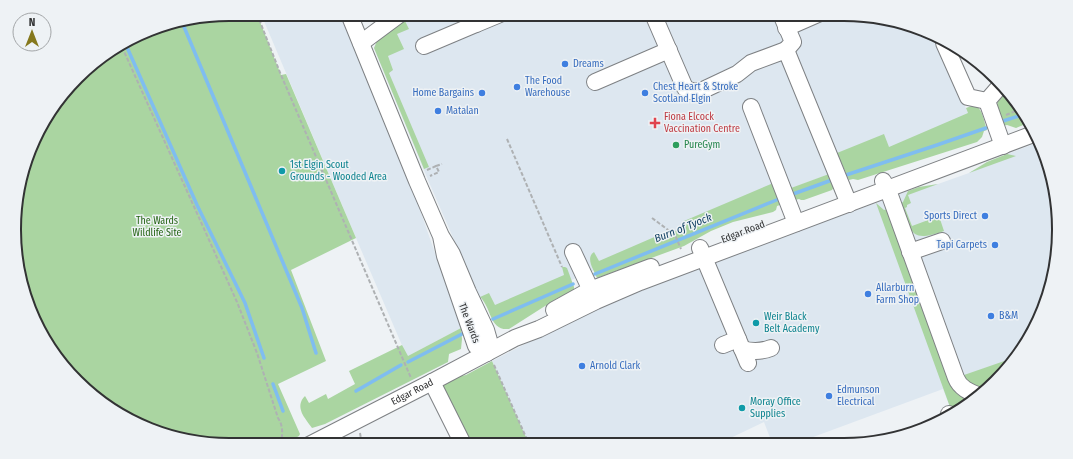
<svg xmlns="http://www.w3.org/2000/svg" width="1073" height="459" font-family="'Fira Sans Condensed',sans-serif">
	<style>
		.built { fill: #dde7f0 }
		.green { fill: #aad5a1 }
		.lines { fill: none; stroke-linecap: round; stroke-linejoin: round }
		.stream { stroke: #7fbdf0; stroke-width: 3.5 }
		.minor-casing { stroke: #7e8184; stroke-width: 18 }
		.path { stroke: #aeb1b3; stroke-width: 2; stroke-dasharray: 4 2; stroke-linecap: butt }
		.minor { stroke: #fff; stroke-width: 16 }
		.shop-dot { fill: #3f7fe0; stroke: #eef2f5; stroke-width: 1.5 }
		.health-dot { fill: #e0444e; stroke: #eef2f5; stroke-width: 1.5 }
		.leisure-dot { fill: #2e9e5b; stroke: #eef2f5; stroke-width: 1.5 }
		.culture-dot { fill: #0f9aa8; stroke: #eef2f5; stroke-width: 1.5 }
		.labels { text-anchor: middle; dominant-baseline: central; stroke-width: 3; stroke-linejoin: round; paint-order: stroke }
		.shop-label { font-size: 10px; fill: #366cbe; stroke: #eef2f5; text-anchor: start }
		.health-label { font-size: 10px; fill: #be3a42; stroke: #eef2f5; text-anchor: start }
		.leisure-label { font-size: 10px; fill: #27864d; stroke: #eef2f5; text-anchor: start }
		.culture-label { font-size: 10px; fill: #0d838f; stroke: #eef2f5; text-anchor: start }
		.park-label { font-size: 10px; fill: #266516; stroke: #eef2f5 }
		.street-label { font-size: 10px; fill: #323334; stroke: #eef2f5 }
		.water-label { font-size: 11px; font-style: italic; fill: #114062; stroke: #eef2f5 }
		.rim { fill: none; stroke: #323334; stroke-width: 2 }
	</style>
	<rect width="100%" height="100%" fill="#eef2f5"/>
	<!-- built -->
	<g class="built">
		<polygon points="261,14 349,14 411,184 461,328 407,357 356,238"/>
		<polygon points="422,14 844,14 913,26 935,38 972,122 805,183 675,235 491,315 486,302 478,295 428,180 374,48 377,41 404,19 406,21"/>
		<polygon points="1039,142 1059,216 1047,299 1015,361 975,400 965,406 950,407 943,389 797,443 772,443 764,422 718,444 529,444 492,361 598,307 669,279 919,187 938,184 969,173 987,162"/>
	</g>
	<!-- green -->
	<g class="green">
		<polygon points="230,14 257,14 281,75 286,74 356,238 291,270 326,361 278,384 300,434 299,436 282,445 230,445 160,433 88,392 43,337 16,258 18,188 43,122 88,67 160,26"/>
		<polygon points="404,19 409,29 397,34 404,49 388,56 393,70 389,73 429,167 424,169 374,48 377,41"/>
		<path d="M1006 94 1028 123 1016 128 1007 125 1002 126C998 113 991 103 1006 94Z"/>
		<path d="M974 105C983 108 984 122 987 130L984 131 982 137 977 142 858 180 853 179 849 180 837 153 884 134 889 147 968 113 966 108Z"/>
		<polygon points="1007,154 1016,156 969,173 987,162"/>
		<polygon points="829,174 834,187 832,190 804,200 801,200 799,199 795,200 791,188"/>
		<path d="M771 184H772L780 205 777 206 776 210 773 212 733 222 711 231 684 246 597 278C594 270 585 258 594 252L599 261 666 232 670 233 680 229 679 227 685 224 684 221Z"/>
		<path d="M938 184 908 195 911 203 907 205V207L905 208 912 226 939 216 944 231C910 243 912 233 900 204L903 202 908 191 919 187Z"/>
		<path d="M876 203 884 210 888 209 953 385C959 394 963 398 973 401L965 406 950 407Z"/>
		<path d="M562 267H565L567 268 574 287V290L556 299 509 329C489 331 492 308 480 297L489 293 495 305 564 275Z"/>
		<path d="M461 328 462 339 461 349 449 354 448 362 325 424 312 428C305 418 294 407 305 396L309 403 326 394 328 399 355 384 349 371 402 345 408 356Z"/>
		<path d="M1013 358 1014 361 996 379 990 381 991 384 986 389C976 388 968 384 964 375Z"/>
		<polygon points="492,361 529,444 463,444 432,382 466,375"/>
	</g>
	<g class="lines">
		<!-- stream -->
		<g class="stream">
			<polyline points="182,22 302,308 316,353"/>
			<polyline points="126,45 197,205 245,303 264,358"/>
			<polyline points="1003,121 1022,115"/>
			<polyline points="846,175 937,145 986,128"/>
			<polyline points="793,194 832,180"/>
			<polyline points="595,274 779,199"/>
			<polyline points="493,319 573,284"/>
			<polyline points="408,362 462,334"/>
			<polyline points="273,384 283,411"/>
			<polyline points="356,391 401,365"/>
		</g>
		<!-- minor casing -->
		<g class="minor-casing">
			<g id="minor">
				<polyline points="349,14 417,181 441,236 452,254 468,292 486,330 490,344 487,353 476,346 445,256 441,236"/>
				<polyline points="653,14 685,88 691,91 701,91 737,74 751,63 786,50 849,204"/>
				<polyline points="781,14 793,42 786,50"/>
				<polyline points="473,15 476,24 500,14"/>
				<polyline points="786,28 818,14"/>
				<polyline points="361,43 400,14"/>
				<polyline points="944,43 968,97 987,101"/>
				<polyline points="424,46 476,24"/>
				<polyline points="595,82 669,50"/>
				<polyline points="987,101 1003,146"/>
				<polyline points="987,101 1000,86"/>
				<polyline points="751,107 796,223"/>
				<path d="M883 181 888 190 956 378C960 388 969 392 980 396"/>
				<polyline points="700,248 748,363"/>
				<polyline points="573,252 595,299"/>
				<polyline points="910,252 942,241"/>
				<polyline points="554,310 590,290 651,267"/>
				<polyline points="723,345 738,339"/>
				<path d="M742 349C752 352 761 352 771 348"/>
				<polyline points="432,382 463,444"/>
				<polyline points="949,414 949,415"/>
				<path id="s1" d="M309 445 432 382 515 338 539 329 596 301 640 282 1036 133"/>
			</g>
		</g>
		<!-- path -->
		<g class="path">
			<polyline points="257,14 281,75 411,378"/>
			<path d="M122 47 237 302 257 353 278 418C284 427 282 435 281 445"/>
			<polyline points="1006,115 1018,110"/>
			<polyline points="507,139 562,267"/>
			<polyline points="436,166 442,164"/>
			<polyline points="427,170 436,166 439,172 430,176"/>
			<polyline points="652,218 675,235 681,249"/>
			<polyline points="494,365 529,444"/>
			<polyline points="360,433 362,445"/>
		</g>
		<!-- minor -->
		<use href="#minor" class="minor"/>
	</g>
	<!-- markers -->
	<g class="shop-dot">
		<circle cx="565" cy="64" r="4"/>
		<circle cx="517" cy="87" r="4"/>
		<circle cx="482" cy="93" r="4"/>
		<circle cx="645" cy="93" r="4"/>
		<circle cx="438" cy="111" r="4"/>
		<circle cx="985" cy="216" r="4"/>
		<circle cx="995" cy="245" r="4"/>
		<circle cx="868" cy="294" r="4"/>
		<circle cx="991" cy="316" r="4"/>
		<circle cx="582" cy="366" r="4"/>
		<circle cx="829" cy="396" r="4"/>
	</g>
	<path class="health-dot" d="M653 117h4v4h4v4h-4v4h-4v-4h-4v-4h4z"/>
	<circle class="leisure-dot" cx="676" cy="145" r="4"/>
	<g class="culture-dot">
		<circle cx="282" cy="171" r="4"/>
		<circle cx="756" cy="323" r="4"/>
		<circle cx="742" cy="408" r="4"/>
	</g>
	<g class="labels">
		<!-- shop labels -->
		<g class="shop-label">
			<text x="573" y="64">Dreams</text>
			<text x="525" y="81">The Food<tspan x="525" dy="12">Warehouse</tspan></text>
			<text x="653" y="87">Chest Heart &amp; Stroke<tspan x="653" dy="12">Scotland Elgin</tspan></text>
			<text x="474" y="93" text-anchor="end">Home Bargains</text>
			<text x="446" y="111">Matalan</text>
			<text x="977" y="216" text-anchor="end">Sports Direct</text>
			<text x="987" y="245" text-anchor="end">Tapi Carpets</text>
			<text x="876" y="288">Allarburn<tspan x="876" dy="12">Farm Shop</tspan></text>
			<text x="999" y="316">B&amp;M</text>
			<text x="590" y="366">Arnold Clark</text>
			<text x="837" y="390">Edmunson<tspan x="837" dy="12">Electrical</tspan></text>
		</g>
		<!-- health labels -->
		<g class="health-label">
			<text x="664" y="117">Fiona Elcock<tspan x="664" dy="12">Vaccination Centre</tspan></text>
		</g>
		<!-- leisure labels -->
		<g class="leisure-label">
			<text x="684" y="145">PureGym</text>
		</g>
		<!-- culture labels -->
		<g class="culture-label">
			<text x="290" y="165">1st Elgin Scout<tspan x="290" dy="12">Grounds - Wooded Area</tspan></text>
			<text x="764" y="317">Weir Black<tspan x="764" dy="12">Belt Academy</tspan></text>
			<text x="750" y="402">Moray Office<tspan x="750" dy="12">Supplies</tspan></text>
		</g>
		<!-- park labels -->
		<g class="park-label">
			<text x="157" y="221">The Wards<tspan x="157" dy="12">Wildlife Site</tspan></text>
		</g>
		<!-- street labels -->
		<g class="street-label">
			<text transform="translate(743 232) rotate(-21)">Edgar Road</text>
			<text transform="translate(469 323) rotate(69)">The Wards</text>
			<text stroke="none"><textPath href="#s1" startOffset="116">Edgar Road</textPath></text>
		</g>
		<!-- water labels -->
		<g class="water-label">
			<text transform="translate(683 228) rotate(-22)">Burn of Tyock</text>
		</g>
	</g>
	<!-- crop -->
	<path d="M0 0H1073V459H0ZM229 21H844A208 208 0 0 1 1052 229V230A208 208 0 0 1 844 438H229A208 208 0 0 1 21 230V229A208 208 0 0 1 229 21Z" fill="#eef2f5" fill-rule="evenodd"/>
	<path class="rim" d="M229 21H844A208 208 0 0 1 1052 229V230A208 208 0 0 1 844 438H229A208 208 0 0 1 21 230V229A208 208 0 0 1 229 21Z"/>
	<!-- north arrow -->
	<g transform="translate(32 32)"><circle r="19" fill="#eef2f5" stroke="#a3a6a8"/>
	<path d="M0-3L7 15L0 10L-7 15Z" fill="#85781d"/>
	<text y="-6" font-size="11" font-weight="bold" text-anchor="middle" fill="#323334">N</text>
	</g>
</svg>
